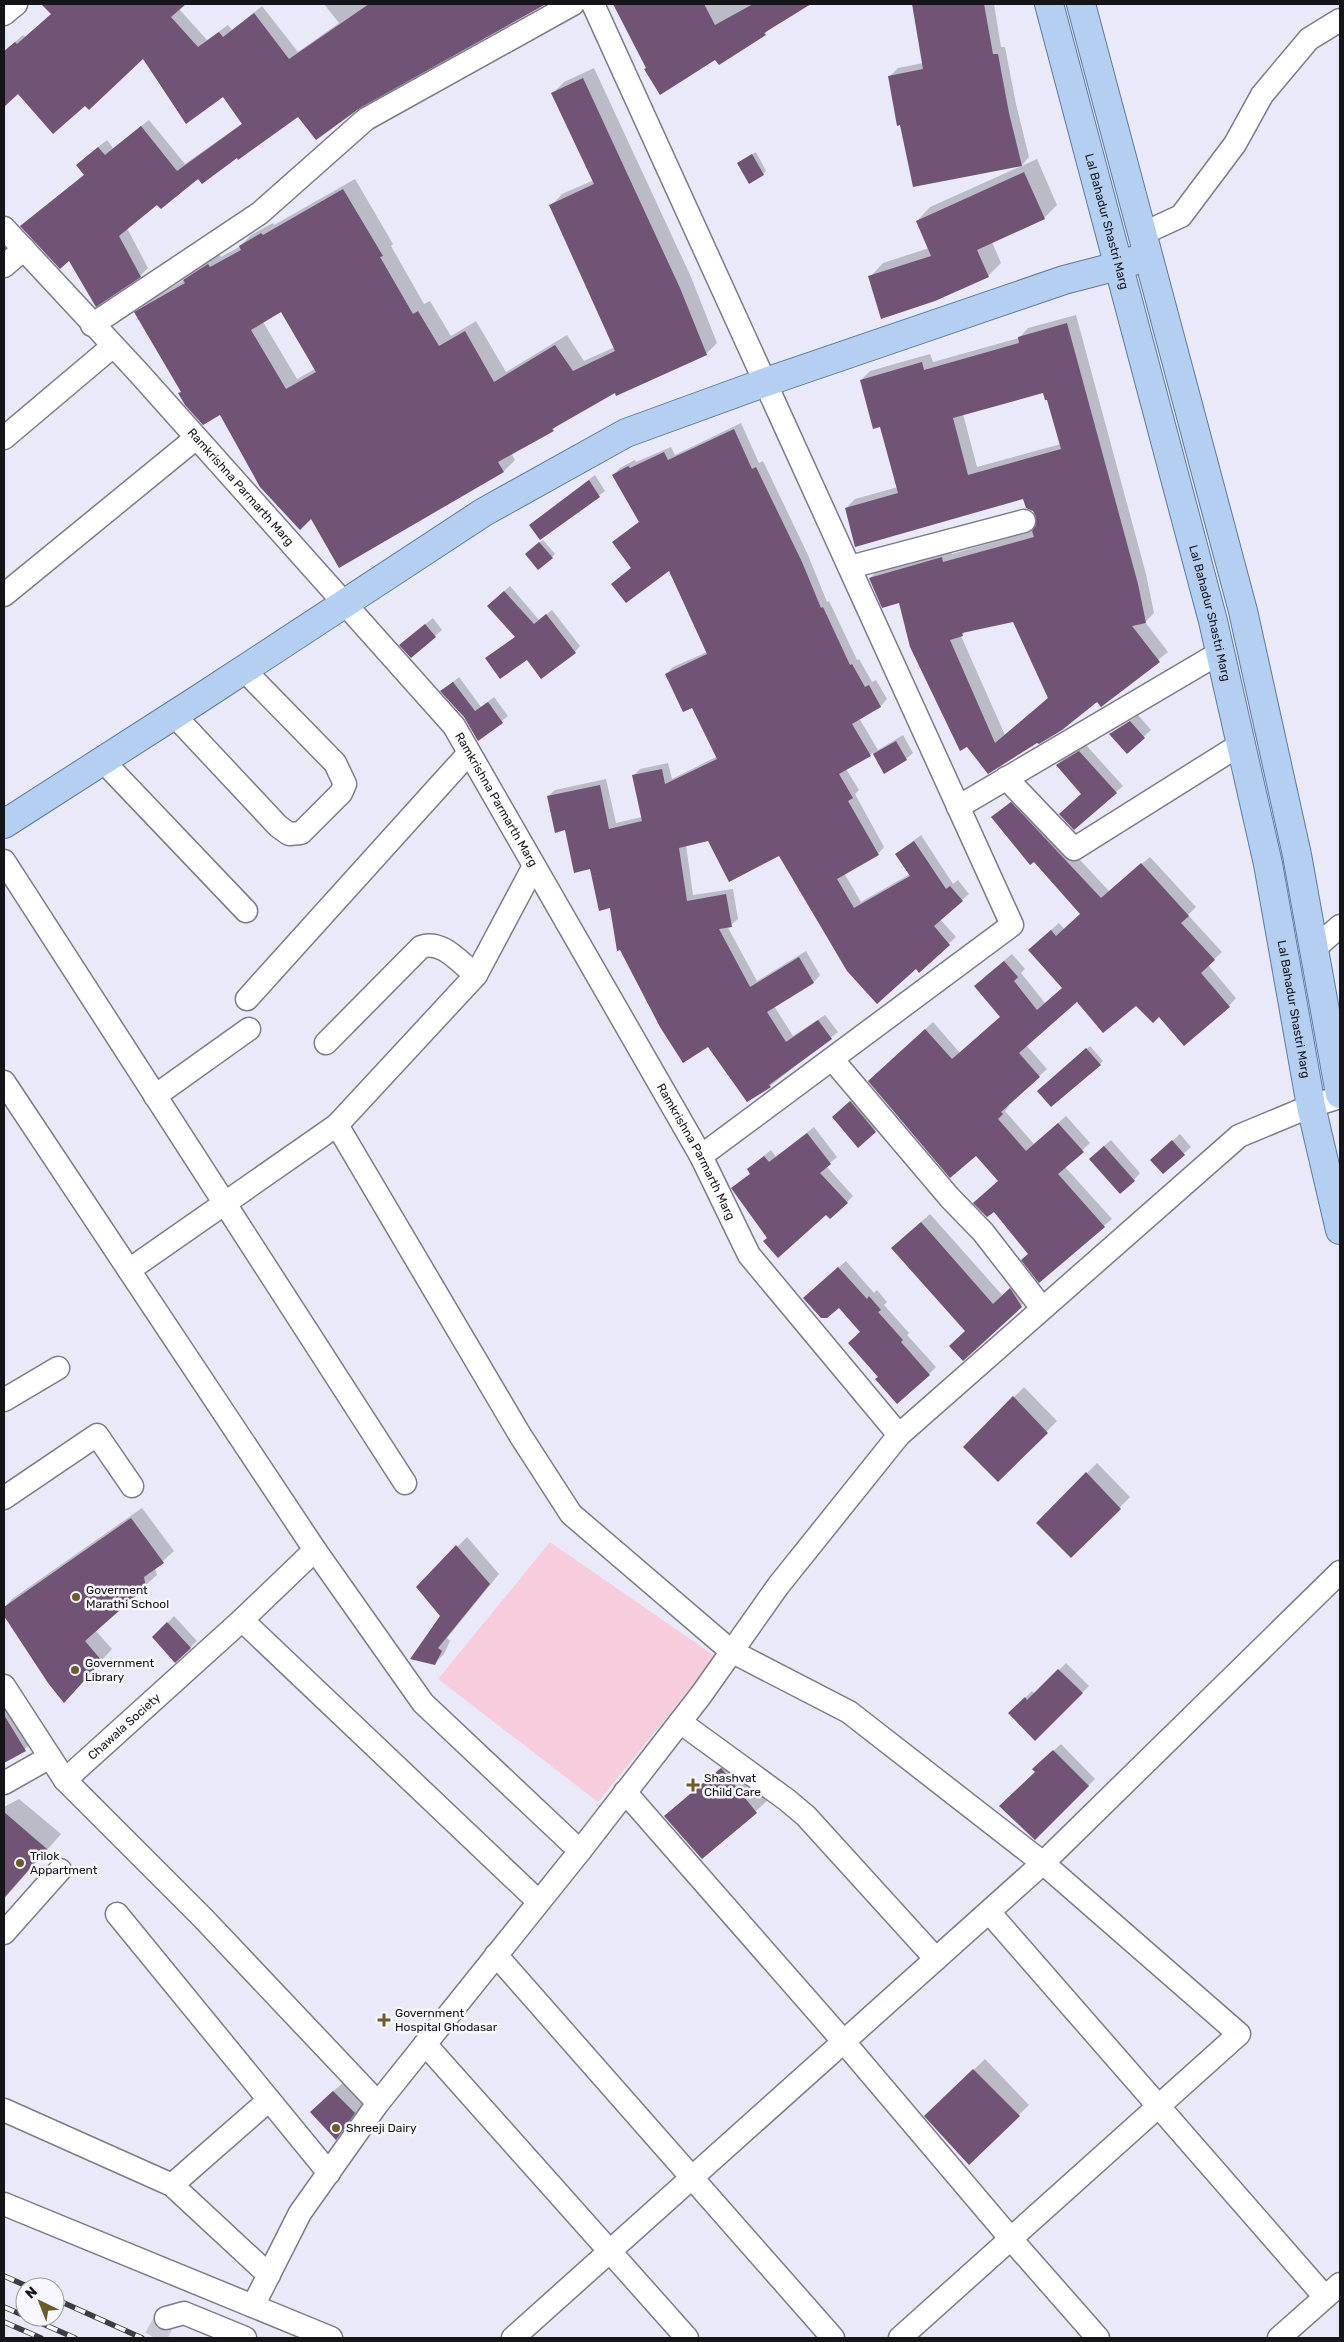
<svg xmlns="http://www.w3.org/2000/svg" width="1344" height="2342" font-family="Rubik,sans-serif">
	<style>
		.green { fill: #f7cddd }
		.shadow { fill: #0003; fill-rule: evenodd }
		.building { fill: #705375; fill-rule: evenodd }
		.lines { fill: none; stroke-linecap: round; stroke-linejoin: round }
		.minor-tunnel { stroke: #cac9d7; stroke-width: 22; stroke-dasharray: 22 11; stroke-linecap: butt }
		.minor-casing { stroke: #7c7b89; stroke-width: 25 }
		.major-casing { stroke: #5d79a2; stroke-width: 30 }
		.minor { stroke: #fff; stroke-width: 22 }
		.major { stroke: #b5cff3; stroke-width: 28 }
		.rail-casing { stroke: #3c3c43; stroke-width: 5.5 }
		.rail { stroke: #f8f7fe; stroke-width: 4; stroke-dasharray: 11; stroke-linecap: butt }
		.poi-dot { fill: #6d5b29; stroke: #f8f7fe; stroke-width: 2 }
		.labels { text-anchor: middle; dominant-baseline: central; stroke-width: 5; stroke-linejoin: round; paint-order: stroke }
		.street-label { font-size: 12px; fill: #141419; stroke: #f8f7fe }
		.poi-label { font-size: 12px; fill: #141419; stroke: #f8f7fe; text-anchor: start }
	</style>
	<rect width="100%" height="100%" fill="#eae9f9"/>
	<!-- green -->
	<polygon class="green" points="550,1542 716,1657 598,1802 438,1679"/>
	<!-- shadow -->
	<g class="shadow">
		<polygon points="49,4 184,4 179,9 207,40 228,25 232,30 262,6 298,52 339,23 324,4 543,4 359,106 298,116 237,157 157,203 127,228 148,268 140,276 96,305 70,259 22,226 85,174 86,157 107,140 113,148 149,120 185,164 243,123 223,96 143,57 85,104 18,93 4,106 4,52 23,35 25,37 52,14 46,7"/>
		<polygon points="614,4 806,4 771,27 765,34 716,58 647,67"/>
		<polygon points="916,4 994,4 1001,47 1005,47 1016,104 1029,157 1022,165 890,76 898,68 923,63 914,5"/>
		<path d="M594 68 691 277 717 343 706 354 615 392 559 423 553 430 511 453 515 460 504 471 339 567 311 517 220 414 182 391 136 313 147 302 187 278 196 269 219 254 221 257 239 247 251 235 273 223 274 225 355 179 393 244 391 246 424 304 430 301 451 336 476 321 506 372 567 335 584 361 615 347 551 206 562 194 594 180 553 93 564 82ZM281 311 315 369 297 379 263 322Z"/>
		<polygon points="756,152 766,171 763,174 742,160"/>
		<polygon points="1037,159 1057,205 1044,218 992,242 1001,263 988,276 870,277 883,263 929,248 917,221 930,207"/>
		<path d="M1076 315 1146 574 1154 613 1145 622 1168 652 1101 705 1097 700 989 772 899 602 870 578 879 569 951 549 952 554 1033 531 1038 525V517L1024 498 846 508 855 499 898 487 881 425 861 380 870 371 930 354 933 362 1019 338 1028 328ZM1044 391 1048 398 1061 444 977 467 963 414ZM1013 621 1049 698 1005 735 961 636 966 631Z"/>
		<polygon points="741,423 759,463 763,461 808,555 827,602 829,601 857,660 859,659 872,682 876,680 887,699 881,706 859,718 878,750 903,735 913,753 906,759 884,772 873,753 846,769 859,790 855,794 884,847 878,854 844,873 861,902 910,874 896,854 921,835 953,884 958,880 969,894 940,919 956,937 919,971 780,854 709,840 686,845 693,895 733,889 738,919 731,925 727,926 757,981 806,951 820,975 814,982 774,1006 793,1036 825,1015 838,1032 770,1086 611,907 591,868 548,796 555,790 606,779 616,823 642,817 633,776 640,769 668,763 672,779 718,756 692,706 666,674 673,667 707,652 670,569 613,584 632,568 614,542 640,521 613,475 620,468 635,460 636,462 671,447 675,455"/>
		<polygon points="595,475 605,491 540,538 530,525"/>
		<polygon points="543,540 555,554 552,557 529,551"/>
		<polygon points="510,586 539,620 552,610 580,646 575,652 528,658 486,659 516,636 494,600"/>
		<polygon points="433,618 442,630 435,636 408,638"/>
		<polygon points="459,677 481,707 494,697 508,716 478,740 465,717 442,691"/>
		<polygon points="1138,715 1151,730 1127,752 1111,734"/>
		<polygon points="1086,745 1123,786 1074,828 1082,794 1057,765 1064,758"/>
		<polygon points="1019,795 1109,891 1150,857 1196,907 1188,915 1222,952 1208,965 1236,998 1229,1006 1159,1015 1136,1004 1077,1000 1026,1045 1047,1069 1008,1104 1009,1106 1005,1111 1034,1144 1066,1116 1090,1143 1065,1167 1112,1219 1039,1281 999,1181 976,1154 877,1074 933,1022 960,1053 1001,1016 983,978 1012,954 1025,969 1021,973 1045,1003 1064,987 1037,942 1059,923 1065,930 1082,914 993,817"/>
		<polygon points="1090,1046 1103,1061 1100,1064 1039,1091"/>
		<polygon points="858,1095 882,1124 858,1146 840,1111"/>
		<polygon points="814,1127 837,1157 826,1166 853,1196 847,1202 826,1213 768,1238 739,1182 751,1173 748,1169 755,1163 771,1150 776,1157"/>
		<polygon points="1180,1134 1191,1147 1163,1172 1159,1153"/>
		<polygon points="1111,1140 1140,1173 1134,1180 1097,1152"/>
		<polygon points="930,1214 1003,1296 1020,1280 1031,1296 964,1359 967,1331 902,1239"/>
		<polygon points="846,1261 874,1293 877,1290 887,1302 884,1305 909,1333 907,1335 936,1367 929,1374 879,1377 862,1332 839,1306 811,1292"/>
		<polygon points="1024,1387 1057,1421 998,1481 965,1447"/>
		<polygon points="1097,1463 1130,1497 1071,1557 1038,1523"/>
		<polygon points="142,1508 174,1551 155,1568 157,1575 95,1630 112,1649 75,1690 49,1682 4,1614 4,1608 12,1599"/>
		<polygon points="467,1537 499,1574 447,1638 450,1641 444,1654 434,1664 442,1616 418,1587"/>
		<polygon points="174,1616 197,1641 190,1648 154,1637"/>
		<polygon points="1066,1663 1089,1686 1035,1739 1010,1713 1032,1691 1035,1694"/>
		<polygon points="4,1686 39,1735 25,1749 4,1760"/>
		<polygon points="1061,1744 1095,1779 1035,1839 1036,1772 1041,1762"/>
		<polygon points="732,1759 767,1801 702,1858 665,1816"/>
		<polygon points="19,1799 61,1834 4,1899 4,1807"/>
		<polygon points="985,2059 1029,2105 969,2163 926,2116"/>
		<polygon points="345,2081 364,2102 346,2128 336,2138 322,2101"/>
	</g>
	<!-- building -->
	<g class="building">
		<polygon points="41,4 186,4 171,17 198,47 219,32 223,37 254,13 289,59 369,4 546,4 360,108 316,140 298,117 238,160 237,158 202,184 198,179 161,209 157,205 119,236 141,277 96,307 69,261 60,269 20,226 84,175 76,165 98,147 105,155 141,126 177,171 242,124 223,97 186,124 143,59 89,110 85,106 53,134 18,94 4,107 4,51 15,42 17,44 51,14"/>
		<polygon points="613,4 704,4 715,25 753,4 811,4 764,33 766,35 719,65 715,60 660,95 644,69 646,68"/>
		<polygon points="912,4 984,4 993,54 998,54 1009,113 1022,166 913,187 900,125 897,126 888,76 923,69"/>
		<path d="M583 78 680 288 707 355 616 396 615 393 552 429 554 431 498 462 504 472 339 568 311 519 300 530 260 487 220 415 203 425 185 405 178 393 181 392 134 312 185 283 183 280 208 264 210 267 241 250 239 246 261 233 263 235 343 189 383 256 380 257 413 314 418 311 439 346 465 331 494 382 555 345 573 371 615 351 549 205 594 184 551 93ZM281 312 316 372 286 389 251 330Z"/>
		<polygon points="752,154 764,175 749,184 737,163"/>
		<polygon points="1024,172 1045,219 977,250 989,277 935,301 881,319 868,276 931,256 916,221"/>
		<path d="M1067 323 1138 584 1146 623 1132 626 1160 662 1101 707 1097 702 1062 730 1039 744 1037 743 988 774 967 747 960 751 910 647 899 603 882 608 869 578 942 557 943 562 1034 537 1032 531 1036 525V517L1033 511 1026 508 1023 499 855 547 845 508 898 493 880 427 873 429 860 380 922 362 924 370 1019 343 1018 337ZM1043 393 1045 400H1047L1061 449 968 475 953 418ZM1013 622 1048 698 995 743 950 640 963 636 962 633Z"/>
		<polygon points="734,429 752,469 756,467 802,562 821,608 823,607 850,665 852,664 865,687 869,685 881,707 852,724 871,756 839,774 853,798 848,801 879,855 837,879 854,908 910,876 895,854 914,841 946,889 950,886 963,901 934,926 950,945 919,973 916,969 877,1004 847,971 779,856 729,882 708,841 679,848 687,901 726,894 732,927 719,929 750,987 799,957 814,983 767,1012 786,1042 818,1020 832,1039 769,1085 771,1087 747,1102 708,1047 683,1063 660,1027 620,950 617,951 610,908 599,911 590,869 574,873 565,830 555,833 547,796 600,785 609,829 642,821 632,775 662,769 665,784 717,759 692,708 683,712 665,674 707,654 669,571 626,603 611,584 631,568 612,542 639,522 612,475 628,466 630,468 664,452 668,460"/>
		<polygon points="589,480 600,497 540,540 529,525"/>
		<polygon points="539,542 553,558 538,570 525,554"/>
		<polygon points="504,591 534,624 546,614 576,653 541,679 527,660 500,679 485,658 515,637 487,606"/>
		<polygon points="425,624 436,637 411,658 399,645"/>
		<polygon points="453,682 475,711 488,702 503,723 478,741 464,717 440,691"/>
		<polygon points="1130,721 1145,738 1127,754 1109,734"/>
		<polygon points="896,741 907,760 884,774 873,754"/>
		<polygon points="1079,751 1117,793 1074,830 1059,814 1081,794 1056,765"/>
		<polygon points="1011,802 1101,898 1141,863 1189,916 1181,923 1215,960 1201,973 1230,1007 1184,1046 1159,1017 1153,1023 1136,1006 1103,1033 1077,1002 1019,1053 1040,1077 1001,1112 1003,1114 998,1119 1026,1151 1058,1123 1084,1152 1058,1174 1105,1227 1039,1283 1021,1260 1028,1254 994,1212 987,1217 973,1203 998,1181 976,1156 950,1178 868,1081 925,1029 952,1059 1000,1017 974,986 1004,961 1018,977 1014,981 1037,1010 1062,988 1028,950 1051,930 1056,936 1080,914 1034,862 1030,865 991,817"/>
		<polygon points="1086,1048 1101,1065 1051,1107 1037,1091"/>
		<polygon points="850,1101 876,1132 858,1148 832,1117"/>
		<polygon points="807,1133 831,1164 820,1173 848,1203 830,1219 826,1215 778,1258 763,1241 767,1238 731,1188 750,1174 747,1169 764,1156 769,1162"/>
		<polygon points="1172,1140 1185,1155 1163,1174 1150,1160"/>
		<polygon points="1104,1146 1135,1181 1120,1194 1089,1159"/>
		<polygon points="921,1222 993,1304 1010,1288 1022,1307 963,1361 949,1346 965,1331 891,1248"/>
		<polygon points="838,1267 867,1299 869,1296 881,1310 878,1312 903,1340 901,1342 930,1375 897,1404 875,1379 878,1377 848,1343 860,1332 839,1308 827,1318 821,1318 803,1298"/>
		<polygon points="1013,1396 1048,1433 998,1482 963,1447"/>
		<polygon points="1086,1472 1121,1509 1071,1558 1036,1523"/>
		<polygon points="131,1518 164,1563 144,1577 146,1587 85,1641 102,1661 64,1703 48,1683 4,1616 4,1607"/>
		<polygon points="456,1545 490,1584 438,1648 442,1651 435,1665 410,1659 440,1616 416,1587"/>
		<polygon points="167,1622 191,1648 175,1663 152,1637"/>
		<polygon points="1058,1669 1083,1693 1035,1741 1008,1713 1025,1697 1027,1700"/>
		<polygon points="4,1715 26,1751 4,1763"/>
		<polygon points="1053,1750 1089,1786 1035,1840 999,1806 1035,1772 1032,1769"/>
		<polygon points="721,1768 757,1813 702,1859 664,1816"/>
		<polygon points="4,1812 47,1849 4,1898"/>
		<polygon points="973,2069 1020,2116 969,2165 924,2116"/>
		<polygon points="333,2091 355,2113 336,2140 310,2112"/>
	</g>
	<g class="lines">
		<!-- minor-tunnel -->
		<polyline class="minor-tunnel" points="155,2338 166,2318"/>
		<!-- minor casing -->
		<g class="minor-casing">
			<g id="minor">
				<polyline points="593,4 1012,925 701,1156"/>
				<polyline points="4,14 16,4"/>
				<path id="s1" d="M4 228 138 372 454 726 701 1156 749 1255 899 1435"/>
				<polyline points="1142,234 1181,216 1235,144 1262,95 1309,39 1340,20"/>
				<polyline points="4,266 24,249"/>
				<polyline points="92,325 260,213 366,119 573,4"/>
				<polyline points="4,438 113,346"/>
				<polyline points="850,567 1024,521"/>
				<polyline points="4,595 196,438"/>
				<polyline points="174,715 278,826 289,834 301,833 341,793 345,784 335,763 244,670"/>
				<polyline points="103,761 246,911"/>
				<polyline points="1006,778 1074,849 1241,744"/>
				<polyline points="958,807 1221,652"/>
				<polyline points="4,861 405,1483"/>
				<polyline points="1314,949 1340,926"/>
				<polyline points="247,999 469,753"/>
				<path d="M326 1043 421 947C442 939 460 963 476 975"/>
				<polyline points="832,1059 950,1198 983,1232 1042,1308"/>
				<polyline points="4,1082 315,1550"/>
				<polyline points="155,1096 249,1029"/>
				<polyline points="337,1125 520,1435 571,1514 731,1651 849,1712 1043,1863 1239,2034 900,2338"/>
				<polyline points="129,1270 337,1125 476,975 534,866"/>
				<polyline points="4,1400 58,1368"/>
				<polyline points="4,1498 97,1435 132,1486"/>
				<polyline points="242,1620 539,1902"/>
				<polyline points="4,1686 50,1757"/>
				<polyline points="680,1722 787,1800 806,1816 936,1959"/>
				<polyline points="65,1780 203,1918 378,2103"/>
				<path id="s2" d="M4 1783 50 1757 65 1780 242 1620 315 1550 423 1703 580 1851"/>
				<polyline points="625,1792 844,2042 1011,2239 1098,2338"/>
				<polyline points="989,1912 1325,2297"/>
				<polyline points="117,1914 329,2173"/>
				<polyline points="4,1933 60,1870"/>
				<polyline points="496,1955 833,2338"/>
				<polyline points="425,2044 687,2338"/>
				<polyline points="4,2110 172,2185 269,2275"/>
				<polyline points="172,2185 269,2100"/>
				<polyline points="4,2204 331,2338"/>
				<polyline points="253,2306 300,2213 378,2103 580,1851 701,1695 778,1586 899,1435 1239,1136 1311,1106 1340,1097"/>
				<polyline points="166,2318 184,2313 245,2338"/>
				<polyline points="513,2338 1043,1863 1340,1572"/>
				<polyline points="1279,2338 1340,2284"/>
			</g>
		</g>
		<!-- major casing -->
		<g class="major-casing">
			<g id="major">
				<path id="s3" d="M1049 4 1213 621 1268 864 1311 1106 1340 1230"/>
				<polyline points="1081,4 1243,611 1297,855 1340,1094"/>
				<polyline points="4,824 202,697 484,512 626,433 766,382 1064,280 1118,266 1147,256"/>
			</g>
		</g>
		<!-- minor -->
		<use href="#minor" class="minor"/>
		<!-- major -->
		<use href="#major" class="major"/>
		<!-- rail casing -->
		<g class="rail-casing">
			<g id="rail">
				<polyline points="4,2276 29,2287"/>
				<polyline points="55,2299 142,2338"/>
				<polyline points="4,2307 25,2316"/>
				<polyline points="27,2317 75,2338"/>
				<polyline points="4,2322 41,2338"/>
			</g>
		</g>
		<!-- rail -->
		<use href="#rail" class="rail"/>
	</g>
	<!-- markers -->
	<g class="poi-dot">
		<circle cx="76" cy="1597" r="5"/>
		<circle cx="75" cy="1670" r="5"/>
		<path d="M690.5 1777.5h5v5h5v5h-5v5h-5v-5h-5v-5h5z"/>
		<circle cx="20" cy="1863" r="5"/>
		<path d="M381.5 2012.5h5v5h5v5h-5v5h-5v-5h-5v-5h5z"/>
		<circle cx="336" cy="2128" r="5"/>
	</g>
	<g class="labels">
		<!-- street labels -->
		<g class="street-label">
			<text stroke="none"><textPath href="#s3" startOffset="225">Lal Bahadur Shastri Marg</textPath></text>
			<text stroke="none"><textPath href="#s1" startOffset="351">Ramkrishna Parmarth Marg</textPath></text>
			<text stroke="none"><textPath href="#s3" startOffset="630">Lal Bahadur Shastri Marg</textPath></text>
			<text stroke="none"><textPath href="#s1" startOffset="756">Ramkrishna Parmarth Marg</textPath></text>
			<text stroke="none"><textPath href="#s3" startOffset="1035">Lal Bahadur Shastri Marg</textPath></text>
			<text stroke="none"><textPath href="#s1" startOffset="1161">Ramkrishna Parmarth Marg</textPath></text>
			<text stroke="none"><textPath href="#s2" startOffset="160">Chawala Society</textPath></text>
		</g>
		<!-- poi labels -->
		<g class="poi-label">
			<text x="86" y="1590">Goverment<tspan x="86" dy="14">Marathi School</tspan></text>
			<text x="85" y="1663">Government<tspan x="85" dy="14">Library</tspan></text>
			<text x="704" y="1778">Shashvat<tspan x="704" dy="14">Child Care</tspan></text>
			<text x="30" y="1856">Trilok<tspan x="30" dy="14">Appartment</tspan></text>
			<text x="395" y="2013">Government<tspan x="395" dy="14">Hospital Ghodasar</tspan></text>
			<text x="346" y="2128">Shreeji Dairy</text>
		</g>
	</g>
	<!-- border -->
	<rect width="1344" height="2342" fill="none" stroke="#141419" stroke-width="10"/>
	<!-- north arrow -->
	<g transform="translate(40 2302) rotate(317)"><circle r="24" fill="#f8f7fe" stroke="#9d9ca2"/>
	<path d="M0-4L9 19L0 12L-9 19Z" fill="#6d5b29"/>
	<text y="-8" font-size="14" font-weight="bold" text-anchor="middle" fill="#141419">N</text>
	</g>
</svg>
